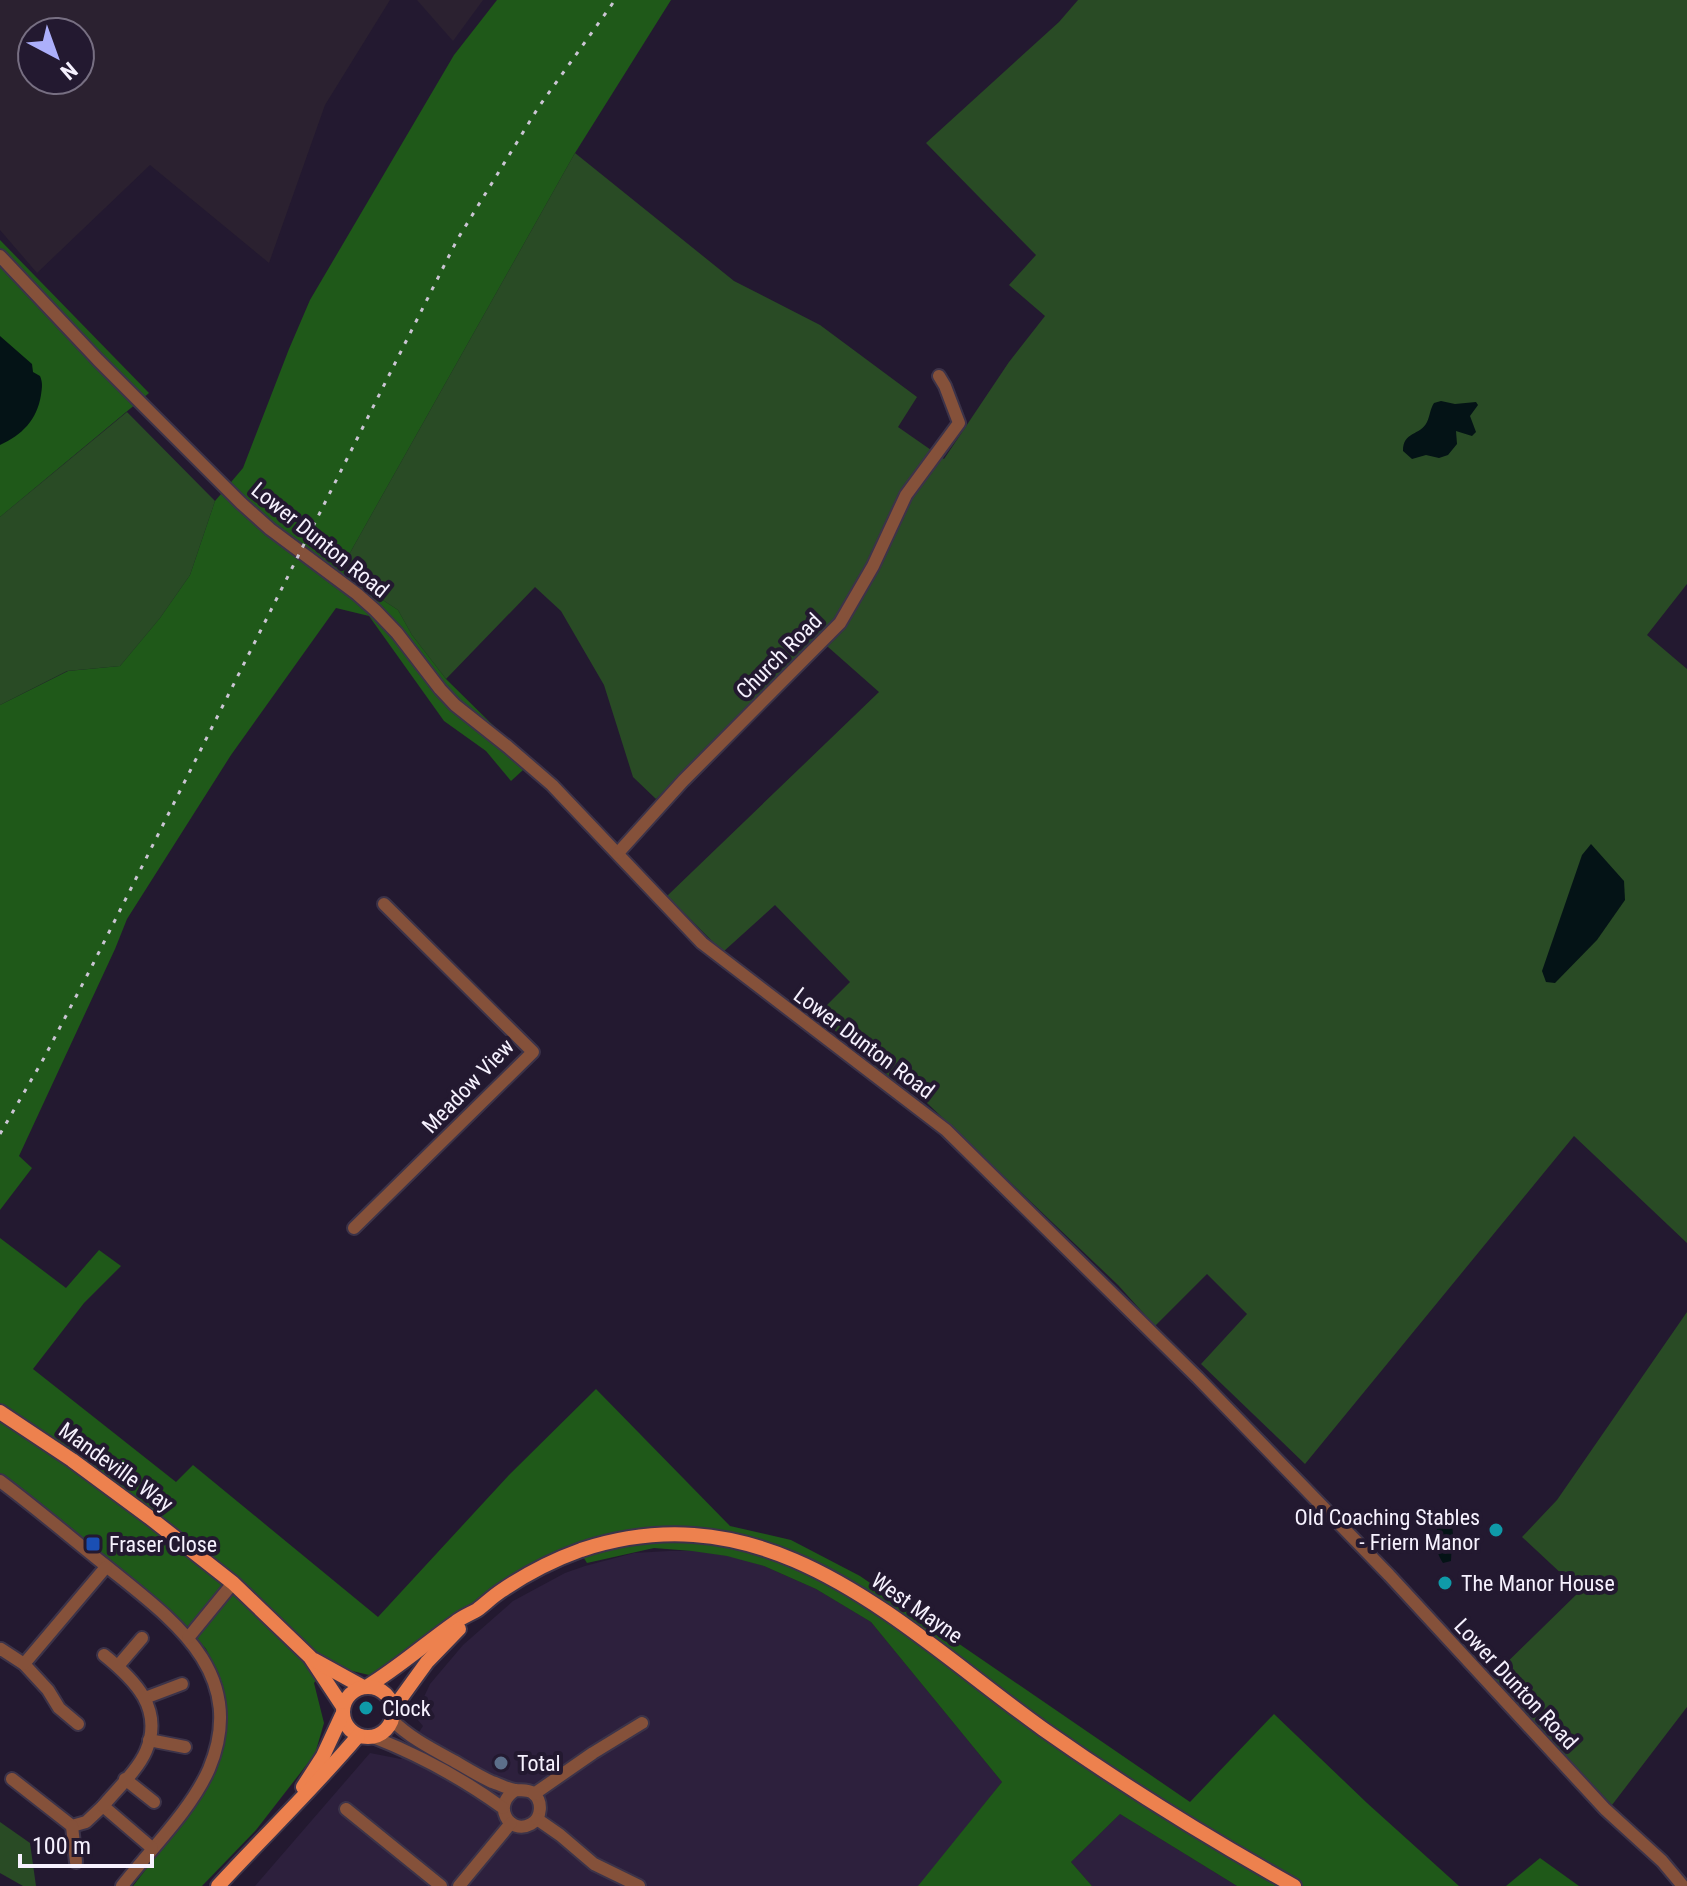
<svg xmlns="http://www.w3.org/2000/svg" width="1687" height="1886" font-family="'Roboto Condensed',sans-serif">
	<style>
		.built { fill: #2d203d }
		.industrial { fill: #2b2130; fill-rule: evenodd }
		.green { fill: #294b25 }
		.forest { fill: #1f5919 }
		.water { fill: #041316 }
		.lines { fill: none; stroke-linecap: round; stroke-linejoin: round }
		.minor-casing { stroke: #3c3349; stroke-width: 16 }
		.major-casing { stroke: #3c3349; stroke-width: 18 }
		.minor { stroke: #85513a; stroke-width: 12 }
		.major { stroke: #ed814e; stroke-width: 14 }
		.rail { stroke: #cbc5d4; stroke-width: 3; stroke-dasharray: 4 8; stroke-linecap: butt }
		.culture-dot { fill: #0f9aa8; stroke: #231930; stroke-width: 3 }
		.transit-dot { fill: #1a4fb4; stroke: #231930; stroke-width: 3 }
		.service-dot { fill: #5c6f8a; stroke: #231930; stroke-width: 3 }
		.labels { text-anchor: middle; dominant-baseline: central; stroke-width: 8; stroke-linejoin: round; paint-order: stroke }
		.street-label { font-size: 22px; fill: #f6f1fe; stroke: #231930 }
		.poi-label { font-size: 22px; fill: #f6f1fe; stroke: #231930; text-anchor: start }
	</style>
	<rect width="100%" height="100%" fill="#231930"/>
	<!-- built -->
	<g class="built">
		<polygon points="669,1551 697,1551 735,1557 764,1566 816,1589 871,1622 1002,1782 920,1886 255,1886 370,1753 401,1759 423,1726 417,1719 416,1714 430,1684 463,1645 513,1601 565,1573 585,1566 634,1553"/>
		<polygon points="1120,1814 1237,1886 1092,1886 1071,1862"/>
	</g>
	<!-- industrial -->
	<g class="industrial">
		<path d="M0 0H390L325 105 269 263 150 165 37 273 0 230ZM80 32V80H32V32Z"/>
		<polygon points="417,0 483,0 453,41"/>
	</g>
	<!-- green -->
	<g class="green">
		<polygon points="1078,0 1687,0 1687,584 1647,635 1687,669 1687,1243 1574,1136 1305,1464 1201,1364 1247,1314 1207,1274 1155,1326 1118,1285 927,1103 879,1069 817,1015 850,982 775,905 723,952 667,896 879,692 819,639 656,799 633,777 604,685 561,611 535,587 446,679 412,635 398,610 360,585 342,567 575,153 734,281 820,325 917,397 898,427 944,459 1009,362 1045,316 1009,285 1036,255 926,143 1059,22"/>
		<polygon points="127,412 215,501 190,575 160,618 120,666 67,671 0,705 0,517"/>
		<polygon points="1687,1312 1687,1707 1612,1805 1491,1678 1580,1591 1522,1537 1557,1500"/>
		<polygon points="0,1822 30,1843 36,1886 23,1886 0,1873"/>
	</g>
	<!-- forest -->
	<g class="forest">
		<polygon points="497,0 671,0 575,153 342,567 360,585 398,610 412,635 446,679 512,744 534,760 511,781 486,751 444,721 369,616 336,608 231,755 127,919 115,949 19,1156 32,1168 0,1210 0,705 68,671 120,666 160,618 190,575 215,501 243,468 289,349 310,300 454,55"/>
		<polygon points="0,240 149,393 0,517"/>
		<polygon points="0,1238 66,1288 99,1250 121,1266 84,1303 33,1369 176,1482 193,1465 378,1617 509,1475 596,1389 730,1526 791,1540 860,1576 1190,1802 1274,1714 1367,1803 1459,1886 1237,1886 1120,1814 1071,1862 1092,1886 918,1886 1002,1782 871,1622 816,1589 764,1566 727,1556 692,1551 654,1548 587,1563 575,1544 466,1607 390,1667 369,1675 327,1665 314,1683 324,1723 315,1754 256,1830 202,1886 133,1886 197,1803 216,1772 224,1746 227,1719 219,1674 206,1649 174,1613 29,1494 0,1473"/>
		<polygon points="1540,1858 1579,1886 1506,1886"/>
	</g>
	<!-- water -->
	<g class="water">
		<path d="M0 336 32 364 33 372 40 376C43 383 42 388 41 395 37 420 22 435 0 445Z"/>
		<path d="M1441 401 1455 404 1476 402 1478 405 1470 416 1476 432 1472 436 1456 431 1457 444 1448 455 1439 458 1426 455 1412 459 1403 451C1403 431 1420 436 1427 422 1430 416 1430 409 1434 403Z"/>
		<polygon points="1591,844 1624,881 1625,900 1597,940 1555,983 1546,982 1542,971 1582,855"/>
		<path d="M1442 1517H1445L1450 1520C1456 1536 1451 1547 1451 1561L1443 1563C1434 1550 1433 1531 1442 1517Z"/>
	</g>
	<g class="lines">
		<!-- minor casing -->
		<g class="minor-casing">
			<g id="minor">
				<polyline points="0,256 98,360 241,503 270,529 357,594 375,610 397,633 440,689 455,705 508,747 552,785 702,943 946,1130 1198,1378 1389,1575 1605,1809 1662,1861 1683,1886"/>
				<polyline points="618,853 683,781 840,623 873,566 906,495 959,423 945,386 939,376"/>
				<polyline points="354,1228 533,1052 384,904"/>
				<path d="M0 1481C36 1508 70 1537 105 1565 170 1618 250 1671 209 1769 191 1810 150 1850 122 1886"/>
				<polyline points="188,1638 233,1583"/>
				<polyline points="0,1650 1,1649 24,1664 48,1690 59,1708 78,1724"/>
				<polyline points="24,1664 106,1567"/>
				<polyline points="118,1666 142,1638"/>
				<polyline points="145,1698 182,1684"/>
				<path d="M392 1720C410 1738 432 1749 454 1761 466 1768 479 1776 492 1782 499 1784 508 1789 515 1790 522 1791 527 1789 533 1793 543 1801 542 1818 531 1824 509 1836 491 1804 516 1790"/>
				<path d="M373 1737C419 1755 463 1779 503 1808"/>
				<polyline points="149,1740 185,1747"/>
				<polyline points="12,1779 72,1826 86,1822 103,1806 152,1848"/>
				<polyline points="125,1779 154,1802"/>
				<polyline points="534,1794 593,1753 642,1723"/>
				<path d="M103 1806C116 1790 138 1770 146 1751 164 1709 135 1680 104 1655"/>
				<polyline points="346,1809 441,1886"/>
				<polyline points="537,1819 560,1835 594,1864 639,1886"/>
				<polyline points="72,1826 76,1862"/>
				<polyline points="459,1886 511,1823"/>
			</g>
		</g>
		<!-- major casing -->
		<g class="major-casing">
			<g id="major">
				<polyline points="0,1412 72,1460 149,1517 233,1583 310,1657 343,1707"/>
				<polyline points="314,1660 363,1687"/>
				<path d="M368 1686C399 1667 426 1643 456 1622 462 1617 470 1614 477 1610 485 1604 492 1597 501 1591 526 1574 553 1560 581 1550 772 1487 902 1628 1043 1729 1124 1786 1208 1838 1294 1886"/>
				<circle cx="368" cy="1712" r="25"/>
				<polyline points="393,1709 427,1662 459,1629"/>
				<polyline points="303,1787 323,1756 342,1715"/>
				<path d="M218 1886C265 1835 314 1788 358 1736"/>
			</g>
		</g>
		<!-- minor -->
		<use href="#minor" class="minor"/>
		<!-- major -->
		<use href="#major" class="major"/>
		<!-- rail -->
		<polyline class="rail" points="0,1134 44,1058 93,964 457,240 538,108 615,0"/>
	</g>
	<!-- markers -->
	<g class="culture-dot">
		<circle cx="1496" cy="1530" r="8"/>
		<circle cx="1445" cy="1583" r="8"/>
		<circle cx="366" cy="1708" r="8"/>
	</g>
	<rect class="transit-dot" x="85" y="1536" width="16" height="16" rx="4"/>
	<circle class="service-dot" cx="501" cy="1763" r="8"/>
	<g class="labels">
		<!-- street labels -->
		<g class="street-label">
			<text transform="translate(320 540) rotate(39)">Lower Dunton Road</text>
			<text transform="translate(779 656) rotate(-45)">Church Road</text>
			<text transform="translate(864 1043) rotate(37)">Lower Dunton Road</text>
			<text transform="translate(468 1086) rotate(-46)">Meadow View</text>
			<text transform="translate(116 1467) rotate(36)">Mandeville Way</text>
			<text transform="translate(917 1608) rotate(35)">West Mayne</text>
			<text transform="translate(1516 1684) rotate(47)">Lower Dunton Road</text>
		</g>
		<!-- poi labels -->
		<g class="poi-label">
			<text x="1480" y="1517" text-anchor="end">Old Coaching Stables<tspan x="1480" dy="25">- Friern Manor</tspan></text>
			<text x="109" y="1544">Fraser Close</text>
			<text x="1461" y="1583">The Manor House</text>
			<text x="382" y="1708">Clock</text>
			<text x="517" y="1763">Total</text>
		</g>
	</g>
	<!-- north arrow -->
	<g transform="translate(56 56) rotate(139)"><circle r="38" fill="#231930" stroke="#776f82" stroke-width="2"/>
	<path d="M0-6L14 30L0 20L-14 30Z" fill="#acaffb"/>
	<text y="-12" font-size="22" font-weight="bold" text-anchor="middle" fill="#f6f1fe">N</text>
	</g>
	<!-- scale -->
	<path d="M20 1854v12h132v-12" fill="none" stroke="#f6f1fe" stroke-width="4"/>
	<text x="32" y="1854" font-size="24" fill="#f6f1fe" stroke="#231930" stroke-width="6" paint-order="stroke">100 m</text>
</svg>
